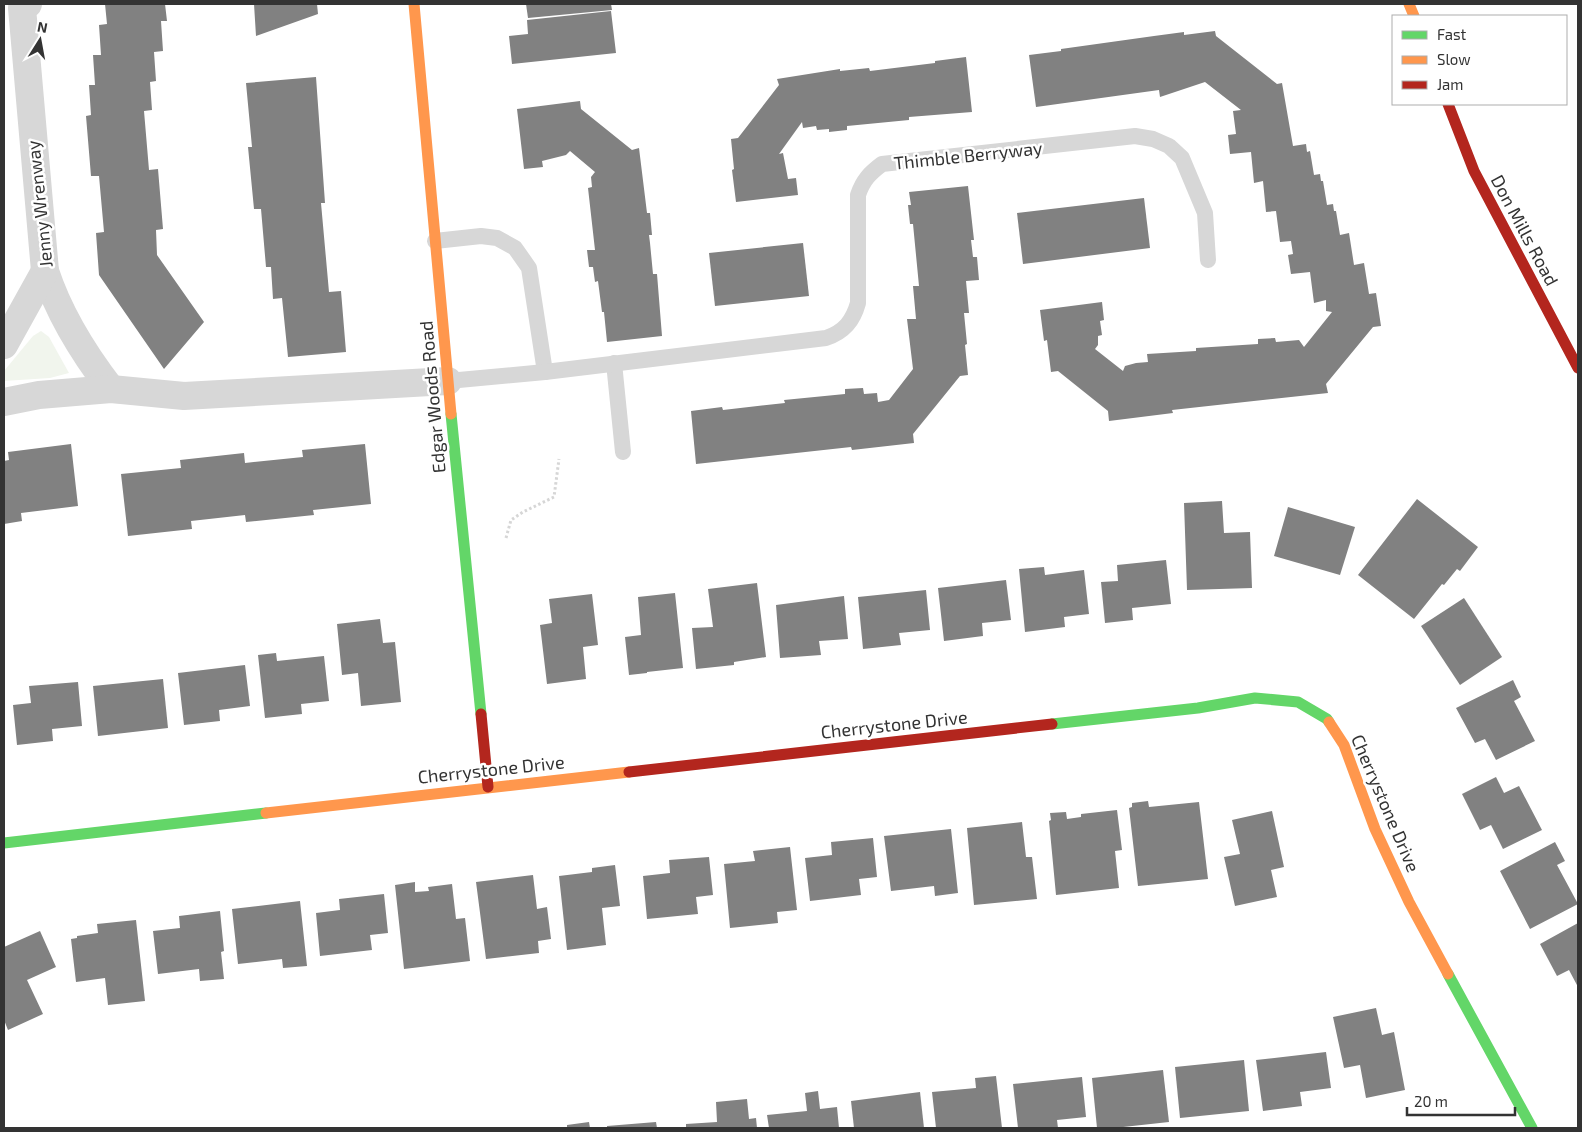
<svg xmlns="http://www.w3.org/2000/svg" width="1582" height="1132" font-family="'Exo 2',sans-serif">
	<style>
		.green { fill: #f1f5ed }
		.building { fill: #818181 }
		.lines { fill: none; stroke-linecap: round; stroke-linejoin: round }
		.path { stroke: #d6d6d6; stroke-width: 3; stroke-dasharray: 2.5 2.5; stroke-linecap: butt }
		.lane { stroke: #d7d7d7; stroke-width: 16 }
		.street { stroke: #d7d7d7; stroke-width: 28 }
		.fast { stroke: #63d668; stroke-width: 11 }
		.slow { stroke: #ff974d; stroke-width: 11 }
		.jam { stroke: #b3261e; stroke-width: 11 }
		.labels { text-anchor: middle; dominant-baseline: central; stroke-width: 5; stroke-linejoin: round; paint-order: stroke }
		.street-label { font-size: 18px; fill: #333; stroke: #fff }
	</style>
	<rect width="100%" height="100%" fill="#fff"/>
	<!-- green -->
	<polygon class="green" points="41,331 49,337 69,373 50,378 4,381 4,371 33,336"/>
	<!-- building -->
	<g class="building">
		<polygon points="105,4 165,4 167,21 161,21 163,51 154,52 156,81 150,82 152,110 144,111 149,170 158,169 163,229 156,230 157,255 204,322 164,369 99,275 96,233 104,232 99,176 91,176 86,116 91,115 89,85 95,85 93,55 101,55 99,25 107,24"/>
		<polygon points="254,4 317,4 318,14 256,36"/>
		<polygon points="526,4 611,4 612,10 528,18"/>
		<polygon points="611,11 616,53 512,64 509,36 528,34 527,20"/>
		<polygon points="1215,31 1216,36 1277,84 1282,83 1293,146 1306,144 1307,152 1310,151 1314,175 1320,174 1321,181 1323,181 1327,205 1333,204 1334,211 1336,211 1340,235 1349,233 1354,265 1364,263 1369,294 1376,293 1381,326 1373,327 1326,384 1328,393 1172,410 1173,413 1109,421 1108,411 1058,371 1051,372 1047,340 1044,341 1040,310 1102,302 1104,320 1100,321 1102,335 1098,336 1098,345 1095,349 1123,371 1125,366 1136,363 1148,362 1147,354 1196,351 1196,348 1258,344 1258,339 1275,338 1276,342 1299,340 1304,347 1332,312 1326,311 1326,300 1314,303 1310,272 1291,274 1288,255 1293,254 1291,241 1280,242 1276,211 1266,212 1263,181 1254,183 1251,152 1230,154 1228,135 1236,134 1233,111 1241,110 1205,82 1160,97 1159,90 1036,107 1029,55 1061,51 1061,49 1154,36 1184,32 1184,35"/>
		<polygon points="966,57 972,112 909,117 909,120 847,126 847,130 829,132 829,129 817,130 816,126 803,128 802,122 779,154 783,153 788,179 796,178 798,195 736,202 732,170 734,169 731,139 738,138 779,85 777,79 840,69 840,71 869,68 870,71 935,63 935,61"/>
		<polygon points="316,77 325,203 321,203 329,292 341,291 346,352 288,357 282,298 273,299 271,267 266,267 261,209 254,209 248,147 252,147 246,83"/>
		<polygon points="580,101 581,109 632,150 639,148 647,213 650,213 652,235 649,235 650,243 653,274 657,274 662,336 607,342 604,312 602,312 598,281 595,282 593,267 589,267 587,250 595,250 588,188 592,187 591,177 595,172 570,151 566,155 542,161 543,167 524,169 517,109"/>
		<polygon points="968,186 974,240 971,240 973,257 977,257 979,280 966,281 969,313 964,313 967,344 965,345 968,375 960,376 939,402 913,434 914,443 852,450 851,447 696,464 691,411 722,407 723,410 785,403 784,400 845,394 845,389 863,388 864,394 877,393 878,402 889,400 913,369 907,319 916,319 913,286 919,286 913,224 910,224 908,205 911,205 909,192"/>
		<polygon points="1144,198 1150,248 1023,264 1017,213"/>
		<polygon points="803,243 809,296 715,306 709,253"/>
		<polygon points="71,444 78,506 21,513 22,521 4,524 4,461 9,460 8,452"/>
		<polygon points="365,444 371,504 313,510 314,515 246,522 245,515 191,521 192,529 128,536 121,474 181,468 180,460 244,453 245,463 303,457 302,450"/>
		<polygon points="1417,499 1478,547 1460,571 1457,569 1444,585 1442,584 1414,619 1358,575"/>
		<polygon points="1222,501 1224,533 1250,532 1252,588 1187,590 1184,503"/>
		<polygon points="1288,507 1355,527 1340,575 1274,556"/>
		<polygon points="1166,560 1171,604 1132,608 1133,620 1105,623 1101,582 1118,581 1117,565"/>
		<polygon points="1044,567 1045,575 1084,570 1089,614 1064,617 1065,627 1025,632 1019,569"/>
		<polygon points="1006,580 1011,620 982,623 983,636 944,641 938,588"/>
		<polygon points="757,583 766,657 734,662 734,665 696,669 692,628 713,627 708,589"/>
		<polygon points="926,590 930,630 899,633 901,645 863,649 858,597"/>
		<polygon points="675,593 683,668 647,672 647,673 629,675 625,637 641,635 638,597"/>
		<polygon points="592,594 598,645 583,647 586,679 547,684 540,625 552,623 549,599"/>
		<polygon points="844,596 848,639 819,641 821,655 780,658 776,605"/>
		<polygon points="1464,598 1502,657 1460,685 1421,626"/>
		<polygon points="380,619 383,643 395,642 401,702 361,706 358,673 342,675 337,624"/>
		<polygon points="276,653 277,661 324,656 329,701 301,704 302,714 265,718 258,655"/>
		<polygon points="245,665 250,706 219,710 220,721 184,725 178,673"/>
		<polygon points="163,679 168,728 98,736 93,686"/>
		<polygon points="1513,680 1521,697 1514,701 1535,741 1496,760 1485,739 1475,743 1456,708"/>
		<polygon points="78,682 82,726 52,729 53,741 17,745 13,705 31,703 29,686"/>
		<polygon points="1496,777 1504,793 1519,786 1542,830 1503,849 1491,825 1480,830 1462,794"/>
		<polygon points="1148,801 1149,807 1199,802 1208,879 1138,886 1129,808 1132,807 1132,803"/>
		<polygon points="1117,810 1122,850 1115,851 1119,888 1056,895 1049,821 1051,820 1050,813 1066,812 1067,819 1081,817 1081,814"/>
		<polygon points="1272,811 1284,867 1271,870 1277,897 1235,906 1224,857 1240,854 1232,820"/>
		<polygon points="1022,822 1026,857 1032,857 1037,899 974,905 967,828"/>
		<polygon points="951,829 958,893 935,896 934,886 891,891 884,836"/>
		<polygon points="873,838 877,877 859,879 861,895 810,901 805,858 832,855 831,842"/>
		<polygon points="1555,842 1565,861 1557,865 1578,904 1530,929 1500,871"/>
		<polygon points="790,847 797,910 777,912 778,923 730,928 724,864 755,861 753,851"/>
		<polygon points="709,857 713,895 696,897 698,914 647,919 643,876 670,873 669,860"/>
		<polygon points="615,865 620,906 602,908 606,945 567,950 559,876 592,872 592,868"/>
		<polygon points="533,875 537,909 547,907 551,939 538,941 539,953 486,959 476,882"/>
		<polygon points="415,882 415,892 429,891 428,887 452,884 456,919 465,918 470,961 404,969 395,885"/>
		<polygon points="384,894 388,933 370,935 372,950 320,956 316,913 340,910 339,899"/>
		<polygon points="300,901 307,966 283,968 282,959 238,964 232,909"/>
		<polygon points="220,911 224,951 221,952 224,979 200,981 199,969 158,974 153,931 180,928 179,916"/>
		<polygon points="136,920 145,1001 108,1005 105,978 76,982 71,939 77,938 77,936 98,933 97,924"/>
		<polygon points="1578,923 1578,987 1569,970 1557,976 1540,944"/>
		<polygon points="40,931 56,967 27,980 43,1014 8,1030 4,1020 4,947"/>
		<polygon points="1376,1008 1382,1035 1394,1032 1405,1090 1366,1098 1360,1065 1344,1068 1333,1017"/>
		<polygon points="1326,1052 1331,1088 1300,1092 1302,1106 1263,1111 1256,1060"/>
		<polygon points="1244,1060 1249,1111 1180,1118 1175,1067"/>
		<polygon points="1163,1070 1169,1122 1114,1128 1097,1128 1092,1078"/>
		<polygon points="996,1076 1002,1128 936,1128 932,1092 976,1088 975,1078"/>
		<polygon points="1082,1077 1086,1117 1057,1120 1058,1128 1018,1128 1013,1084"/>
		<polygon points="818,1091 820,1109 837,1107 839,1128 769,1128 767,1115 807,1111 805,1093"/>
		<polygon points="920,1092 924,1128 854,1128 851,1101"/>
		<polygon points="747,1099 749,1119 756,1118 757,1128 686,1128 686,1124 717,1122 716,1102"/>
		<polygon points="589,1122 590,1128 567,1128 567,1125"/>
		<polygon points="656,1122 657,1128 607,1128 607,1126"/>
	</g>
	<g class="lines">
		<!-- path -->
		<polyline class="path" points="506,538 511,520 523,512 554,497 559,459"/>
		<!-- lane -->
		<g class="lane">
			<polyline points="435,241 481,236 497,238 515,248 529,268 545,372"/>
			<polyline points="614,363 623,452"/>
			<path d="M448 381 545 372 826 338C844 332 853 321 858 303V195C863 180 870 173 882 164L1135 136 1153 139 1169 146 1182 158 1205 213 1208 260"/>
		</g>
		<!-- street -->
		<g class="street">
			<path d="M28 4 22 8 45 271C59 314 84 354 111 389"/>
			<polyline points="4,345 45,271"/>
			<polyline points="4,402 39,395 111,389 184,396 448,381"/>
		</g>
		<!-- fast -->
		<g class="fast">
			<polyline points="451,414 481,714"/>
			<polyline points="1052,724 1198,708 1255,698 1298,702 1327,719 1329,722"/>
			<polyline points="4,843 266,813"/>
			<polyline points="1448,974 1532,1128"/>
		</g>
		<!-- slow -->
		<g class="slow">
			<polyline points="414,4 451,414"/>
			<polyline points="1409,4 1414,16"/>
			<polyline points="1329,722 1344,745 1375,829 1409,902 1448,974"/>
			<polyline points="266,813 629,772"/>
		</g>
		<!-- jam -->
		<g class="jam">
			<polyline points="1448,104 1474,171 1578,368"/>
			<polyline points="481,714 488,787"/>
			<polyline points="629,772 1052,724"/>
		</g>
	</g>
	<g class="labels">
		<!-- street labels -->
		<g class="street-label">
			<text transform="translate(968 155) rotate(-6)">Thimble Berryway</text>
			<text transform="translate(39 204) rotate(-96)">Jenny Wrenway</text>
			<text transform="translate(1525 230) rotate(62)">Don Mills Road</text>
			<text transform="translate(432 397) rotate(-95)">Edgar Woods Road</text>
			<text transform="translate(894 724) rotate(-6)">Cherrystone Drive</text>
			<text transform="translate(491 769) rotate(-6)">Cherrystone Drive</text>
			<text transform="translate(1386 803) rotate(67)">Cherrystone Drive</text>
		</g>
	</g>
	<!-- border -->
	<rect width="1582" height="1132" fill="none" stroke="#333333" stroke-width="10"/>
	<!-- legend -->
	<rect x="1392" y="15" width="175" height="90" fill="#ffffff" stroke="#adadad"/>
	<rect x="1402" y="31" width="25" height="8" fill="#63d668" stroke="#adadad"/>
	<text x="1437" y="40" font-size="15" fill="#333333">Fast</text>
	<rect x="1402" y="56" width="25" height="8" fill="#ff974d" stroke="#adadad"/>
	<text x="1437" y="65" font-size="15" fill="#333333">Slow</text>
	<rect x="1402" y="81" width="25" height="8" fill="#b3261e" stroke="#adadad"/>
	<text x="1437" y="90" font-size="15" fill="#333333">Jam</text>
	<!-- north arrow -->
	<g transform="translate(40 40) rotate(11)" stroke="#ffffff" stroke-width="4" paint-order="stroke">
	<path d="M0-4L9 19L0 12L-9 19Z" fill="#333333"/>
	<text y="-8" font-size="14" font-weight="bold" text-anchor="middle" fill="#333333">N</text>
	</g>
	<!-- scale -->
	<path d="M1407 1107v8h108v-8" fill="none" stroke="#333333" stroke-width="2.5"/>
	<text x="1414" y="1107" font-size="15" fill="#333333" stroke="#ffffff" stroke-width="4" paint-order="stroke">20 m</text>
</svg>
